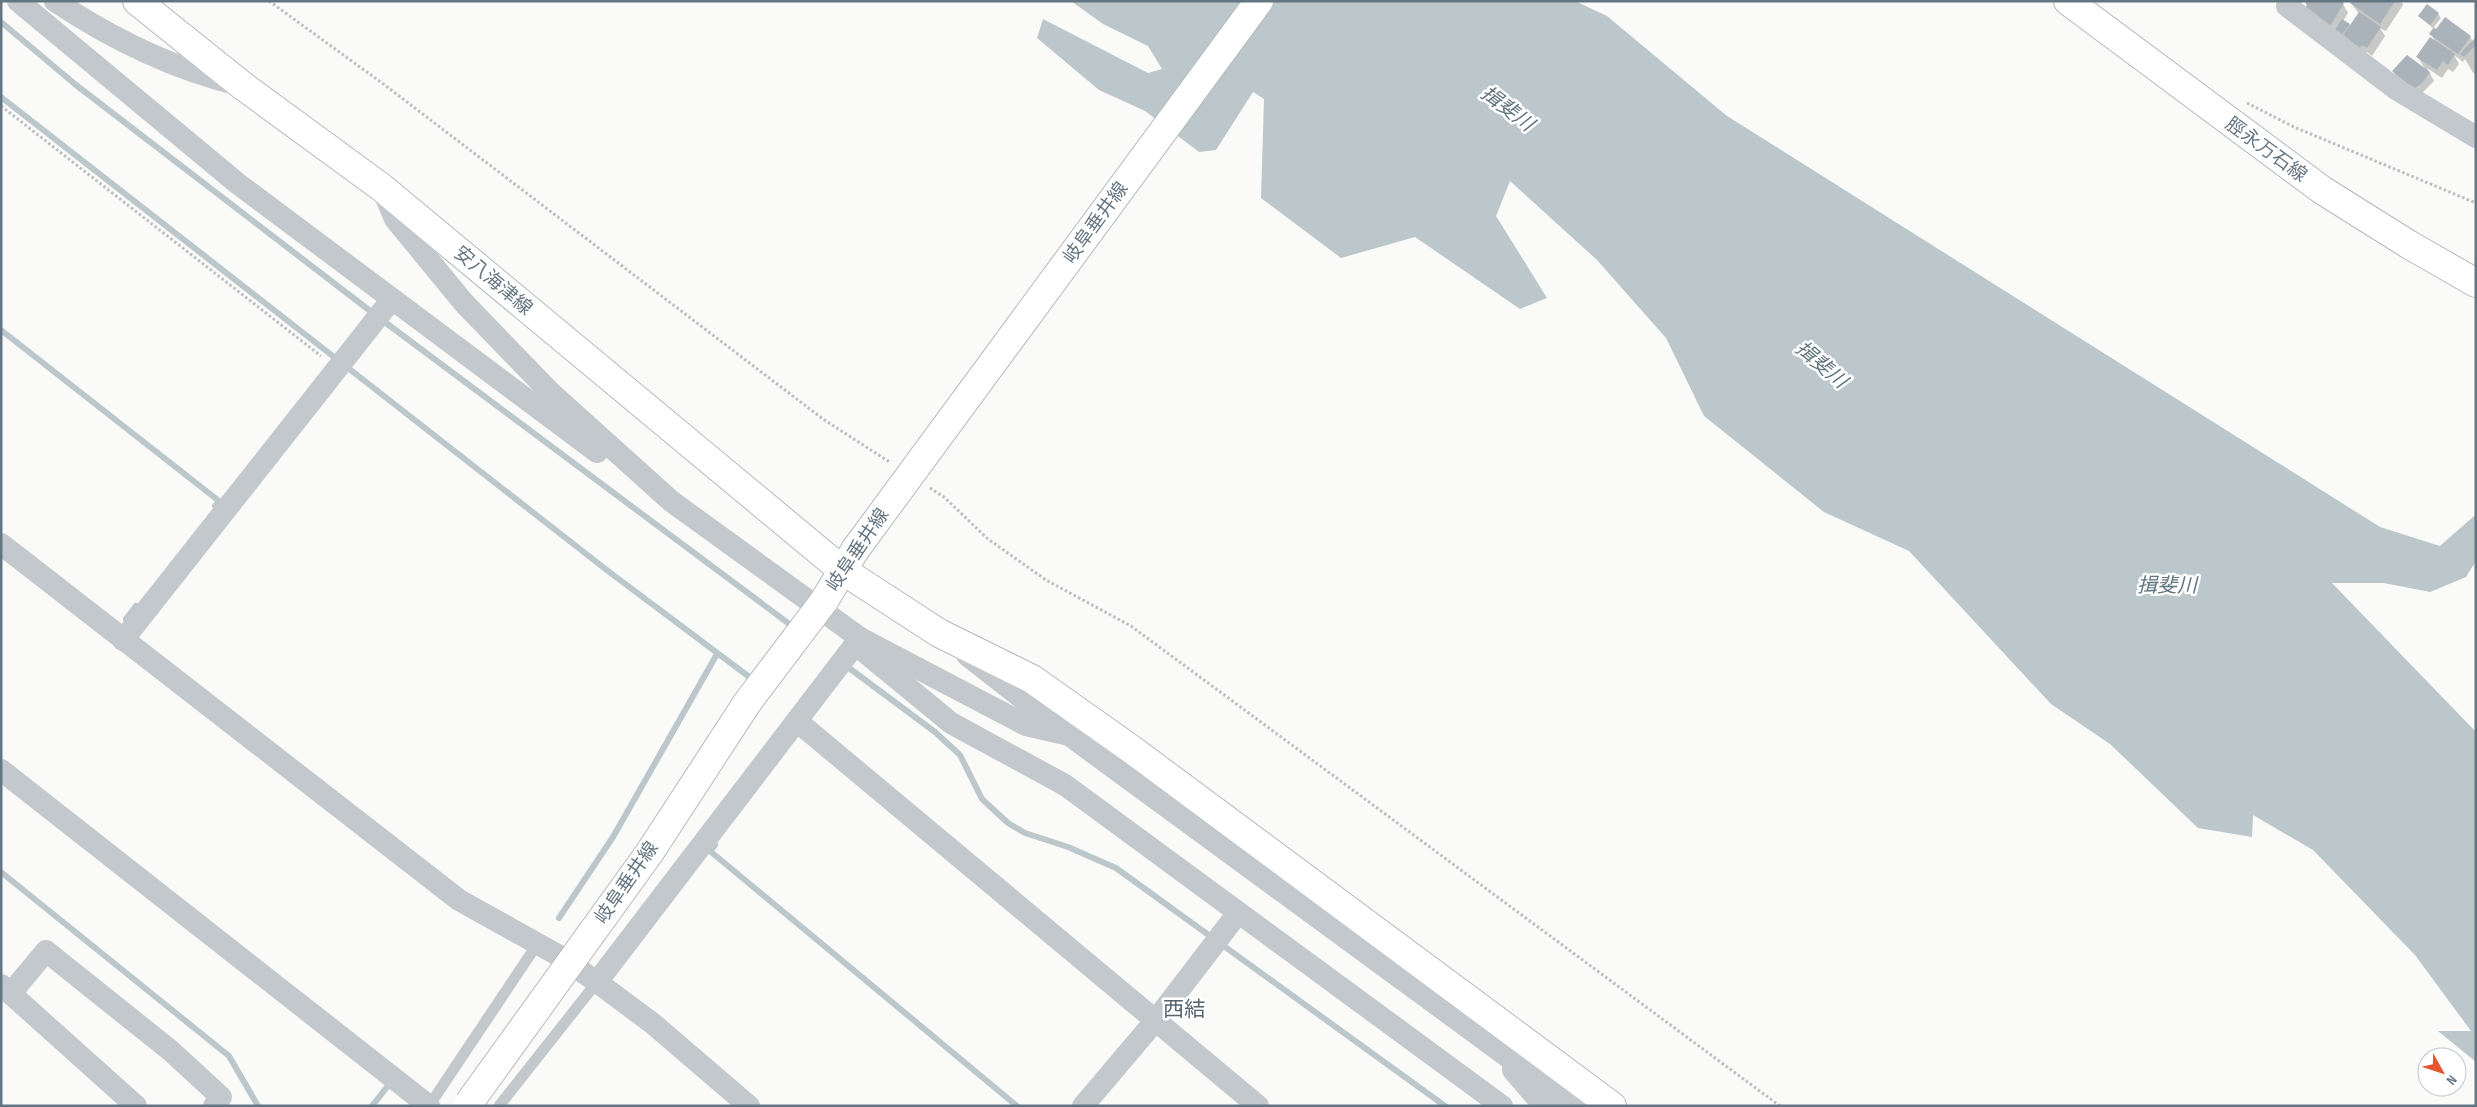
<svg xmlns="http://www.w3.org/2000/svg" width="2477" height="1107" font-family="'Sofia Sans Condensed','Noto Sans JP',sans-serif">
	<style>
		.water { fill: #bbc7cb }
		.shadow { fill: #0003 }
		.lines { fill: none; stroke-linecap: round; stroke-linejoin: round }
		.stream { stroke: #bbc7cb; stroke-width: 6 }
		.building { fill: #aab3b9 }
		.secondary-casing { stroke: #b3babf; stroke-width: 30 }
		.primary-casing { stroke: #b5babe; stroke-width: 30 }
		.path { stroke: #bbbfc2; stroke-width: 3; stroke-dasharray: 2.5 2.5; stroke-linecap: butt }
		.lane { stroke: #c3c8cc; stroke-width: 11 }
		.street { stroke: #c3c8cc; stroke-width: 22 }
		.secondary { stroke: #fff; stroke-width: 28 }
		.primary { stroke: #fff; stroke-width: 28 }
		.primary-bridge-casing { stroke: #b5babe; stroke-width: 30; stroke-linecap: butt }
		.primary-bridge { stroke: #fff; stroke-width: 28 }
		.labels { text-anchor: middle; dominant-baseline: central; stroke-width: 5; stroke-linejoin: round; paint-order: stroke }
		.street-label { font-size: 19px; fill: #657683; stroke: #fff }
		.water-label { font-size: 20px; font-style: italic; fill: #60757c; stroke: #fff }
		.quarter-label { font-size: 21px; fill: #57646e; stroke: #fff }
	</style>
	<rect width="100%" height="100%" fill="#fafaf8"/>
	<!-- water -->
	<polygon class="water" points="1071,1 1575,1 1607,16 1727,116 2380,527 2440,546 2474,516 2476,516 2476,561 2466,577 2430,592 2384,583 2332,583 2476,732 2476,1062 2438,1031 2471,1031 2415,955 2313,850 2253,815 2252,837 2198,828 2110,744 2051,704 1909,551 1824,512 1704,416 1666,338 1597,260 1510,181 1496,216 1547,298 1520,309 1415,237 1341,258 1261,198 1264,99 1253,92 1216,150 1199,152 1145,111 1099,90 1037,38 1043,19 1148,73 1162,69 1148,46 1103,24"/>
	<!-- shadow -->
	<g class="shadow">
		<polygon points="2305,1 2343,4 2348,13 2343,21 2351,26 2359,14 2351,3 2353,1 2401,1 2403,5 2386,31 2380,28 2385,36 2372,56 2367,52 2364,56 2307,7"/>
		<polygon points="2438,14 2441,18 2433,28 2437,31 2470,36 2473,42 2476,39 2476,72 2474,74 2472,71 2465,59 2463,62 2454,55 2459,64 2453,72 2448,69 2442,78 2427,68 2434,81 2419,96 2398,80 2393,71 2425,69 2418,57 2436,43 2431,34 2434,29 2420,17"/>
	</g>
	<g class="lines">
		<!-- stream -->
		<g class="stream">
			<polyline points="1,22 76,85 378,317 796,629"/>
			<polyline points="1,97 608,571 756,682"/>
			<polyline points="1,330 219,501 215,506"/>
			<polyline points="126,619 136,606"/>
			<polyline points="845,665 935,732 960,755 982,799 1008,823 1025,833 1068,847 1116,868 1445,1106"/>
			<polyline points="715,845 710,851 1017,1106"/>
			<polyline points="1,872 229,1056 258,1106"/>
			<polyline points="559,918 613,837 717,654"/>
			<polyline points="372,1106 391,1082"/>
		</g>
	</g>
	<!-- building -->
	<g class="building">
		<polygon points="2304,1 2341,1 2344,3 2328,29 2302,13 2307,5"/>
		<polygon points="2351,1 2395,1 2380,24 2350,3"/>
		<polygon points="2427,4 2439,13 2430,25 2418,16"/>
		<polygon points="2359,12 2381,27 2367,48 2362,45 2359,49 2342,37"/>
		<polygon points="2445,17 2471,36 2458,54 2429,34 2434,27 2436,29"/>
		<polygon points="2342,19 2350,24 2341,36 2334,31"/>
		<polygon points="2430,37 2455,54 2448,65 2443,61 2437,70 2416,57"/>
		<polygon points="2476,37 2476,45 2464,57 2460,54"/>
		<polygon points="2407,55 2430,72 2423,82 2414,89 2392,71"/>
	</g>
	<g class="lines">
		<!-- secondary casing -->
		<g class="secondary-casing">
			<g id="secondary">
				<polyline points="137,1 243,86 381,187 842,570 939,633 1032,679 1131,749 1612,1106"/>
				<polyline points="2068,1 2322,190 2408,244 2476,283"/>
			</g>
		</g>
		<!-- primary casing -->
		<g class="primary-casing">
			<polyline id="primary" points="824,601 855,550"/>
		</g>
		<!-- path -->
		<g class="path">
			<polyline points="269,1 382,83 823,419 891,463"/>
			<polyline points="2247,103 2294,127 2476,203"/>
			<polyline points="1,106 321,356"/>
			<polyline points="930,488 944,497 988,539 1046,580 1131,626 1780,1106"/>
		</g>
		<!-- lane -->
		<g class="lane">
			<polyline points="429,1106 538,943"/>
			<polyline points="499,1106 597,982"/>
		</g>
		<!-- street -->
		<g class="street">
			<polyline points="18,1 237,183 597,452"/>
			<path d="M55 1C112 39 173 69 240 85"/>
			<polyline points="2291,1 2287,6 2396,89 2476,137"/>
			<polyline points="382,188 395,219 464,303 550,392 671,501 860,638 1026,725 1069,735"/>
			<polyline points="1,544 459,900 556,954 597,982 652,1023 749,1106"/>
			<polyline points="123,640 392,299"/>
			<polyline points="861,649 951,723 1065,785 1502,1106"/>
			<polyline points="967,655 1069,735 1575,1106"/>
			<polyline points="798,722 1258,1106"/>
			<polyline points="1,770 429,1106"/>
			<polyline points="597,982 860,638"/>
			<polyline points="1,985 136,1106"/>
			<polyline points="11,993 46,951 171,1051 221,1097 214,1106"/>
			<polyline points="1513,1070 1544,1106"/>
			<polyline points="1083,1106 1156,1020 1238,913"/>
		</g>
		<!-- secondary -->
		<use href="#secondary" class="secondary"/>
		<!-- primary -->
		<use href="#primary" class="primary"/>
		<!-- primary-bridge casing -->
		<g class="primary-bridge-casing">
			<g id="primary-bridge">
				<polyline points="855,550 1259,1"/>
				<polyline points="469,1103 650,852 747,703 824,601"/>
			</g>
		</g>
		<!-- primary-bridge -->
		<use href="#primary-bridge" class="primary-bridge"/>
	</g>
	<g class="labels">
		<!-- street labels -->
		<g class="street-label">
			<text transform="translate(2266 150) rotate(36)">脛永万石線</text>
			<text transform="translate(1096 223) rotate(-54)">岐阜垂井線</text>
			<text transform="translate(493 281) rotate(40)">安八海津線</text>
			<text transform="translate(858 550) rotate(-56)">岐阜垂井線</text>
			<text transform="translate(627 883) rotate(-55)">岐阜垂井線</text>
		</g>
		<!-- water labels -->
		<g class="water-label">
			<text transform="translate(1507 109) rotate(37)">揖斐川</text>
			<text transform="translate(1821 365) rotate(40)">揖斐川</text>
			<text x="2167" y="586">揖斐川</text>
		</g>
		<!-- quarter labels -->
		<g class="quarter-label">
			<text x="1184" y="1009">西結</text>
		</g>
	</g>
	<!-- border -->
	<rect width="2477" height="1107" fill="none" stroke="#657683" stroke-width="5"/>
	<!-- north arrow -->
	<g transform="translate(2442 1072) rotate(130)"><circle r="24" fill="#ffffff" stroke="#c1c8cd"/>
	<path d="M0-4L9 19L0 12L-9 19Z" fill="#e4572e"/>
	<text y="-8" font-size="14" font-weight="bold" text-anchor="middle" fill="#657683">N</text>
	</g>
</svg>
